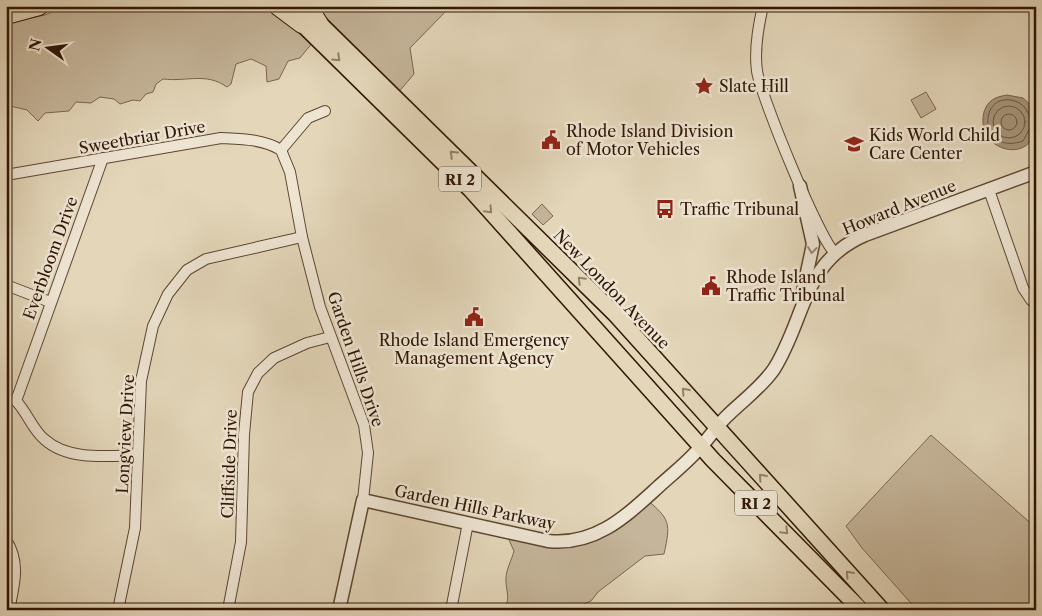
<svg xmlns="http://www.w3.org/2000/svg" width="1042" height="616" font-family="'Libre Caslon Text',serif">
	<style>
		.green { fill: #c5b59a; stroke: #7a664f }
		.water { fill: #a6957b; stroke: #77624b }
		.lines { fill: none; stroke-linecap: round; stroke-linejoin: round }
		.shore { stroke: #6b5640; stroke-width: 1 }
		.minor-casing { stroke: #5d4631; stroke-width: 12 }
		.tertiary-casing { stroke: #5d4631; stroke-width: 15 }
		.primary-casing { stroke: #301604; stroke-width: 18 }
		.motorway-casing { stroke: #301604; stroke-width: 20 }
		.minor { stroke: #ede4d2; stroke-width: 10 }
		.tertiary { stroke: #ede4d2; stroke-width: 12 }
		.primary { stroke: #e3d6b9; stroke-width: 15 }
		.motorway { stroke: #e3d6b9; stroke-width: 18 }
		.oneway { stroke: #928068 }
		.oneway2 { stroke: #988775 }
		.labels { text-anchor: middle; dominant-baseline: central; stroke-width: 5; stroke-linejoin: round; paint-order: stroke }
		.shield { fill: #ede4d2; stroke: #695442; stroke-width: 1 }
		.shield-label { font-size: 15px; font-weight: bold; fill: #301604 }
		.poi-label { font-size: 16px; fill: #301604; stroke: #ede4d2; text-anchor: start }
		.street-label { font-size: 16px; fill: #301604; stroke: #ede4d2 }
	</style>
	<rect width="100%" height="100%" fill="#e3d6b9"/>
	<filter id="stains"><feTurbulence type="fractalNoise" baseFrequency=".004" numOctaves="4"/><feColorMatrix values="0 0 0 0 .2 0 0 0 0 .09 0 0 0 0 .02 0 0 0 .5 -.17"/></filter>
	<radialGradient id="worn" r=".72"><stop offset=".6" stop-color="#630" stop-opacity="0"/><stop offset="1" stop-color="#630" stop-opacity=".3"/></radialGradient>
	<!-- green -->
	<g class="green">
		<path d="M65 6H281L316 38 300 58 288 61 279 79 267 82 266 66 251 59 236 64 231 84 227 87C206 72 187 82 163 79L156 84 153 92 146 94 140 101 133 100 120 104 114 99 100 97 91 103 76 102 69 111 45 113 38 121 27 110 6 105V23L45 15Z"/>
		<polygon points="311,6 451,6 410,48 414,74 397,94"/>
		<polygon points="926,92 936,109 921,118 911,100"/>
		<polygon points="542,204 553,216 543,225 532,214"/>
		<polygon points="931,435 1036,528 1036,610 917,610 862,548 846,526"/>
		<path d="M646 499C670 519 671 523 664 554L645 556 598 592 591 601 569 610H503C512 599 505 589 506 578 506 570 512 559 514 551L505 531 557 541 589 536Z"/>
	</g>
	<!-- water -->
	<path class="water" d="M1007 95 1023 98 1033 107C1034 117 1036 128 1032 138 1021 162 975 147 984 112 988 100 995 97 1007 95Z"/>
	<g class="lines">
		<!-- shore -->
		<g class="shore">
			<circle cx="1009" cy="122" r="16"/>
			<circle cx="1009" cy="122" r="8"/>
			<path d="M1036 119 1030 117C1026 108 1022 102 1011 100 977 95 980 156 1023 141L1030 128 1036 126"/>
		</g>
		<!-- minor casing -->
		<g class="minor-casing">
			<g id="minor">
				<path d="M763 6C758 27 754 49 757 71 760 94 820 241 835 253"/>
				<polyline points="281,150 308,118 325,111"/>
				<path d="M103 158 16 401C27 412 32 429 44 439 68 461 107 456 138 455"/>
				<path d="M6 175 221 138C242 139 263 139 281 150L290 172 302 237 320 307 364 425 368 453 363 500"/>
				<polyline points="989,190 1023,288 1031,300 1036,303"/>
				<polyline points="6,285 50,302"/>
				<path d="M6 540C21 562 14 586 9 610"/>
				<polyline points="118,610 135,528 141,381 153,326 168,294 187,270 206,259 302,237"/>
				<polyline points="228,610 241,542 244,434 248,392 258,373 274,358 307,343 330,337"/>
				<polyline points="451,610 468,523"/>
			</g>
		</g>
		<!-- tertiary casing -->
		<g class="tertiary-casing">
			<g id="tertiary">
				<polyline points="800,186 813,244 802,296"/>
				<path d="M339 610 363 500 548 541C595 546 625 517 657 488 670 476 684 465 696 452 707 441 715 428 726 417 742 401 761 388 774 369 806 318 802 262 865 235L1036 172"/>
			</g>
		</g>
		<!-- primary casing -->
		<g class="primary-casing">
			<g id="primary">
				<polyline points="294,16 471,190 713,460 861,610"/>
				<polyline points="312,16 615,314 882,610"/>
			</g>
		</g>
		<!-- motorway casing -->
		<g class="motorway-casing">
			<g id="motorway">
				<polyline points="278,6 302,24"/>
				<polyline points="308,6 319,24"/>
				<polyline points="6,15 39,6"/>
			</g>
		</g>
		<!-- minor -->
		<use href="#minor" class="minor"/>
		<!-- tertiary -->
		<use href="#tertiary" class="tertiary"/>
		<!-- primary -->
		<use href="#primary" class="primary"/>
		<!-- motorway -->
		<use href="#motorway" class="motorway"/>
	</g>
	<!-- one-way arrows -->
	<defs><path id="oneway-chevron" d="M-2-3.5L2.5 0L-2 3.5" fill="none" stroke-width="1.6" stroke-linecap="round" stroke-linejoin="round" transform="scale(1.25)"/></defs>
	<g class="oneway">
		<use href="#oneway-chevron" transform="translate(337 58) rotate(44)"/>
		<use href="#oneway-chevron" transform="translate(453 154) rotate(-136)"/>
		<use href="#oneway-chevron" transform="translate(489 210) rotate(47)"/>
		<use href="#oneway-chevron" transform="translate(581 280) rotate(-135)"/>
		<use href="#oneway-chevron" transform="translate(685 391) rotate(-132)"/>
		<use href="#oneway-chevron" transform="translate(762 477) rotate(-132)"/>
		<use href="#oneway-chevron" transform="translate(785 531) rotate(45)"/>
		<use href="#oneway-chevron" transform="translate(849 574) rotate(-132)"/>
	</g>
	<use class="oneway2" href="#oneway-chevron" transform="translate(812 250) rotate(97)"/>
	<!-- icons -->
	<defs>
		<g id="sight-bare" transform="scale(1.5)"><path d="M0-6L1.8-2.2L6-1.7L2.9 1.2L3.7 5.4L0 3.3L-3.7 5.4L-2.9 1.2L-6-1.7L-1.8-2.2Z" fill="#8f2418" stroke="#ede4d2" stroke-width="2.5" paint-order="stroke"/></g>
		<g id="civic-bare" transform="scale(1.5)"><path d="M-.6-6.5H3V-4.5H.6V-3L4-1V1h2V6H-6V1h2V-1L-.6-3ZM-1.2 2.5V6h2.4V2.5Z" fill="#8f2418" stroke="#ede4d2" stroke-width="2.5" paint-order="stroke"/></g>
		<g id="school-bare" transform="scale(1.5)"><path d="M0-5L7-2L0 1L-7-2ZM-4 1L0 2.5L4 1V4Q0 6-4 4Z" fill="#8f2418" stroke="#ede4d2" stroke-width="2.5" paint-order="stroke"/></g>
		<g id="bus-bare" transform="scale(1.5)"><path d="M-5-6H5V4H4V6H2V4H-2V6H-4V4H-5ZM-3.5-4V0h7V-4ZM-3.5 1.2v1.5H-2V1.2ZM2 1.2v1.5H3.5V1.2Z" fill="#8f2418" stroke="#ede4d2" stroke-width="2.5" paint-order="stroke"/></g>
	</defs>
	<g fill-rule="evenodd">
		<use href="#sight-bare" x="704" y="86"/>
		<use href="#civic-bare" x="551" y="140"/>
		<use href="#school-bare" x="854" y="144"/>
		<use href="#bus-bare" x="665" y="209"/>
		<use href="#civic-bare" x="711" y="286"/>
		<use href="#civic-bare" x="474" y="317"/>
	</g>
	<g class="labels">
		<!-- shield labels -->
		<g class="shield">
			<rect x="439" y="166.5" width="42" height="25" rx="4"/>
			<rect x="735" y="490.5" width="42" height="25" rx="4"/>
		</g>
		<g class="shield-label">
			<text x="460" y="179">RI 2</text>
			<text x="756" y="503">RI 2</text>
		</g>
		<!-- poi labels -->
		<g class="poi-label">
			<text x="719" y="86">Slate Hill</text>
			<text x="566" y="131">Rhode Island Division<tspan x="566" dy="18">of Motor Vehicles</tspan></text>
			<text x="869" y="135">Kids World Child<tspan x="869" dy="18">Care Center</tspan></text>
			<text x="680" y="209">Traffic Tribunal</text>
			<text x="726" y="277">Rhode Island<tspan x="726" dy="18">Traffic Tribunal</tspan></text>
			<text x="474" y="340" text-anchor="middle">Rhode Island Emergency<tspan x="474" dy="18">Management Agency</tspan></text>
		</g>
		<!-- street labels -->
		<g class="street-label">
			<text transform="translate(142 137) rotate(-10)">Sweetbriar Drive</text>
			<text transform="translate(899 207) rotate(-22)">Howard Avenue</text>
			<text transform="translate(50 258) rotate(-70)">Everbloom Drive</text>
			<text transform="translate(612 289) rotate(46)">New London Avenue</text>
			<text transform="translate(356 359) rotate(71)">Garden Hills Drive</text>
			<text transform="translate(125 434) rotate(-87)">Longview Drive</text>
			<text transform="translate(229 464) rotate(-88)">Cliffside Drive</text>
			<text transform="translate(475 507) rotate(12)">Garden Hills Parkway</text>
		</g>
	</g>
	<!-- margin -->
	<rect width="1042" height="616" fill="none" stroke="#e3d6b9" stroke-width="25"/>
	<rect x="8" y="8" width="1027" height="601" fill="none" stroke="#301604" stroke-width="2.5"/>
	<rect x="12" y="12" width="1017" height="591" fill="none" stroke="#301604"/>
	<!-- north arrow -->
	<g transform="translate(48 48) rotate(284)" stroke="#ede4d2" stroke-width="4" paint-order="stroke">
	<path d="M0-4L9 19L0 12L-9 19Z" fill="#301604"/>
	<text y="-8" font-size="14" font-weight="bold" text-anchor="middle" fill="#301604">N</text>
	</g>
	<rect width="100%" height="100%" filter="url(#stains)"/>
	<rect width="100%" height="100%" fill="url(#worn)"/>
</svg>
